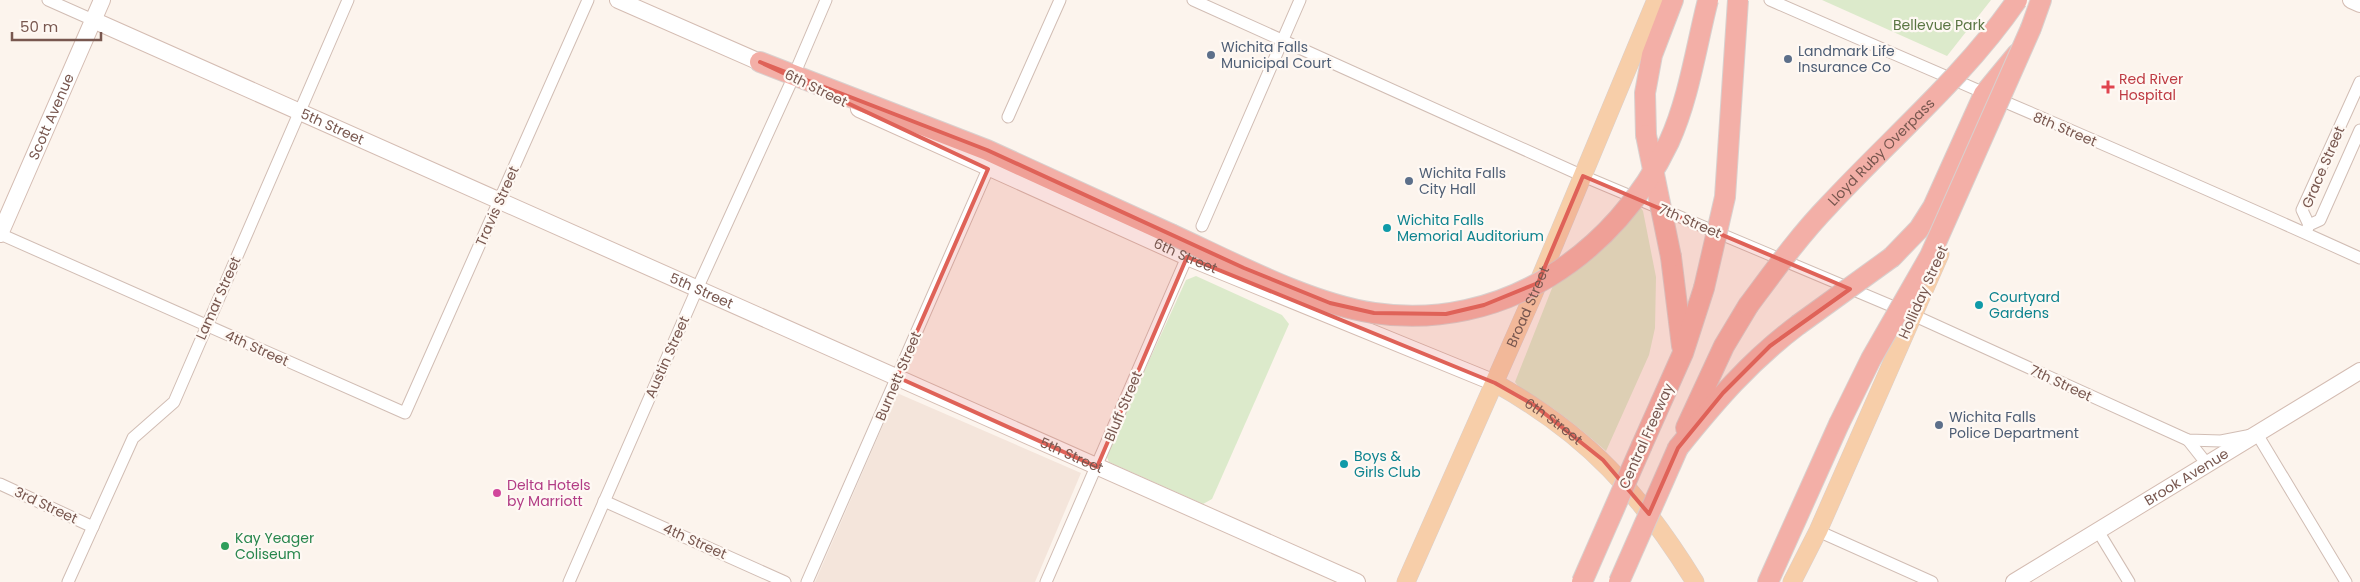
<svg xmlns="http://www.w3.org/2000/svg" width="2360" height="582" font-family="Poppins,sans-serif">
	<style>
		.residential { fill: #f4e5db }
		.green { fill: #dceacb }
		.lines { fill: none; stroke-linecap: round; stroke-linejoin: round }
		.street-casing { stroke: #d1bdb4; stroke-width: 13 }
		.secondary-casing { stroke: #d4bcb2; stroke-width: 18 }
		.primary-casing { stroke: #d9d0ce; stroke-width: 19 }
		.highway-casing { stroke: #d9d0ce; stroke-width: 22 }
		.street { stroke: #fff; stroke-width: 11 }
		.secondary { stroke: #fff; stroke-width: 16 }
		.primary { stroke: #f7cea9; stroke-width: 18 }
		.highway { stroke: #f3afa7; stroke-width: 20 }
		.highway-bridge-casing { stroke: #d9d0ce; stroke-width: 22; stroke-linecap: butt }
		.highway-bridge { stroke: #f3afa7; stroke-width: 20 }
		.marked { fill: #df6258; fill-opacity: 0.2; stroke: #df6258; stroke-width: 4; stroke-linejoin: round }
		.service-dot { fill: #5c6f8a; stroke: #fef8f3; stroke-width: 2 }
		.health-dot { fill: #e0444e; stroke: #fef8f3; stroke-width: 2 }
		.culture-dot { fill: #0f9aa8; stroke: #fef8f3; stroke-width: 2 }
		.hotel-dot { fill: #d1479c; stroke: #fef8f3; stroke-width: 2 }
		.leisure-dot { fill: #2e9e5b; stroke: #fef8f3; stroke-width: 2 }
		.labels { text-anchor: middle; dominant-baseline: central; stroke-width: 4.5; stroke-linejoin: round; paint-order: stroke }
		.park-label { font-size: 14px; fill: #5b7644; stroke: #fef8f3 }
		.service-label { font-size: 14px; fill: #4e5e75; stroke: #fef8f3; text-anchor: start }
		.health-label { font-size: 14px; fill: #be3a42; stroke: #fef8f3; text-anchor: start }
		.street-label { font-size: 14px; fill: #78574f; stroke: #fef8f3 }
		.culture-label { font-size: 14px; fill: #0d838f; stroke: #fef8f3; text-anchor: start }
		.hotel-label { font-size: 14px; fill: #b23c85; stroke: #fef8f3; text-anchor: start }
		.leisure-label { font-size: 14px; fill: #27864d; stroke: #fef8f3; text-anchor: start }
	</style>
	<rect width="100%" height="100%" fill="#fcf4ed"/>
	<!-- residential -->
	<polygon class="residential" points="897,393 1081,473 1035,582 815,582"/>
	<!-- green -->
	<g class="green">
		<polygon points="1822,0 1991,0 1947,56"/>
		<path d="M1639 205 1643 211 1656 277 1655 328 1649 355 1606 451C1589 436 1572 422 1554 409 1542 400 1523 393 1515 382L1556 278Z"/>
		<polygon points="1196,276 1282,315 1289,324 1212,499 1203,504 1109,462 1106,455 1186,280"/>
	</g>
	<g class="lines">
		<!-- street casing -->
		<g class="street-casing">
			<g id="street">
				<polyline points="48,0 93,20"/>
				<polyline points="1193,0 1583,176 1913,315 2188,440 2221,441 2257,434 2346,582"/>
				<path d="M1770 0C1966 86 2165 169 2360 258"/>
				<polyline points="794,75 826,0"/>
				<polyline points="1008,117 1060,0"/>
				<polyline points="2309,225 2302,210 2360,82"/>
				<polyline points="1202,226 1300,0"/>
				<polyline points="2306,232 2309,225 2320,220 2360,130"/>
				<polyline points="0,234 405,413 588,0"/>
				<polyline points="2188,440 2207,464"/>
				<polyline points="0,484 93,527"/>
				<polyline points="604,501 785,582"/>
				<polyline points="1818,531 1932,582"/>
				<polyline points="2098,531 2129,582"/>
				<polyline points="68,582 133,438 174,402 348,0"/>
				<polyline points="569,582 697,289 793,78"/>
				<polyline points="807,582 988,169"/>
				<polyline points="1046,582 1187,257"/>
			</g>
		</g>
		<!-- secondary casing -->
		<g class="secondary-casing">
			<g id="secondary">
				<polyline points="618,0 771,67"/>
				<polyline points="2351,0 2360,4"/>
				<path id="s1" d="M93 20 1357 582"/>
				<path id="s2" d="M859 109 1187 257 1495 383"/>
				<path id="s3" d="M0 234 102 0"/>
				<path id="s4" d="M2014 582 2360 371"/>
			</g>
		</g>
		<!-- primary casing -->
		<g class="primary-casing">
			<g id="primary">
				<path id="s5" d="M1495 383C1588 435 1640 493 1695 582"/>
				<path id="s6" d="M1406 582 1531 300 1656 0"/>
				<polyline points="1792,582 1818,531 1940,254"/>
			</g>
		</g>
		<!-- highway casing -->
		<g class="highway-casing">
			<g id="highway">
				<polyline points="2031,28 2041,0"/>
				<polyline points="760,62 987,150 1171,234"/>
				<polyline points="1646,135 1645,93 1652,55 1673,0"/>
				<polyline points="1671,257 1682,346"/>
				<polyline points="1892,257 1919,229 1933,207 1984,94 2017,54"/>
				<polyline points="1686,428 1724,346 1748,306"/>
				<polyline points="1642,445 1683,353 1704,288"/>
				<path d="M1678 448C1715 402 1750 361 1798 325"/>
				<polyline points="1768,582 1839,424"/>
			</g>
		</g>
		<!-- street -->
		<use href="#street" class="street"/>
		<!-- secondary -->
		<use href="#secondary" class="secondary"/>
		<!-- primary -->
		<use href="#primary" class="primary"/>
		<!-- highway -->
		<use href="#highway" class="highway"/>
		<!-- highway-bridge casing -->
		<g class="highway-bridge-casing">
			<g id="highway-bridge">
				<polyline points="1646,135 1671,257"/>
				<path d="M1171 234C1232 262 1308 303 1374 313 1501 332 1616 254 1669 142 1689 98 1696 47 1708 0"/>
				<polyline points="1704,288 1725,197 1738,0"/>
				<path id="s7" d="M1748 306C1774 271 1799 236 1829 205 1892 137 1964 77 2017 0"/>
				<polyline points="1798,325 1892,257"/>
				<polyline points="1839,424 1871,359 1930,256 2031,28"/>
				<polyline points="1582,582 1642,445"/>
				<polyline points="1619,582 1678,448"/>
			</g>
		</g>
		<!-- highway-bridge -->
		<use href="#highway-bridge" class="highway-bridge"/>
	</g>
	<!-- marked area -->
	<path class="marked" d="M760 62 987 150 1244 268 1330 303 1374 313 1446 314 1484 305 1538 283 1583 176 1850 289 1770 346 1723 393 1678 448 1649 514 1603 460 1534 405 1495 383 1187 257 1097 467 897 377 988 169Z"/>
	<!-- markers -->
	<g class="service-dot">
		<circle cx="1211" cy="55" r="5"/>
		<circle cx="1788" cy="59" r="5"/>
		<circle cx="1409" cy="181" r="5"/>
		<circle cx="1939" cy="425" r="5"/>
	</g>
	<path class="health-dot" d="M2105.5 79.5h5v5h5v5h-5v5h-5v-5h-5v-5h5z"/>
	<g class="culture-dot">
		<circle cx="1387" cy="228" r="5"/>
		<circle cx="1979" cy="305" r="5"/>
		<circle cx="1344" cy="464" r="5"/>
	</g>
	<circle class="hotel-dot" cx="497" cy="493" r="5"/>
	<circle class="leisure-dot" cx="225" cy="546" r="5"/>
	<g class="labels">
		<!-- park labels -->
		<g class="park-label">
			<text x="1939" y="25">Bellevue Park</text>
		</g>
		<!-- service labels -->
		<g class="service-label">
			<text x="1221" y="47">Wichita Falls<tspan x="1221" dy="16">Municipal Court</tspan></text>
			<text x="1798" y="51">Landmark Life<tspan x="1798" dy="16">Insurance Co</tspan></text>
			<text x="1419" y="173">Wichita Falls<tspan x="1419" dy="16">City Hall</tspan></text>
			<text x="1949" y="417">Wichita Falls<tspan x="1949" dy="16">Police Department</tspan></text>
		</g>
		<!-- health labels -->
		<g class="health-label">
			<text x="2119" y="79">Red River<tspan x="2119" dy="16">Hospital</tspan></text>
		</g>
		<!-- street labels -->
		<g class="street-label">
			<text transform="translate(816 88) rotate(26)">6th Street</text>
			<text stroke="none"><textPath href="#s3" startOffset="128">Scott Avenue</textPath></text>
			<text stroke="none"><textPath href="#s1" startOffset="262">5th Street</textPath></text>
			<text transform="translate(2065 129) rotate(23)">8th Street</text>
			<text stroke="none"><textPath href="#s7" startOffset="204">Lloyd Ruby Overpass</textPath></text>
			<text transform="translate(2323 167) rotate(-67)">Grace Street</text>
			<text transform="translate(497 206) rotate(-66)">Travis Street</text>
			<text transform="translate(1690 221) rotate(23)">7th Street</text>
			<text stroke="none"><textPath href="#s2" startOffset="358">6th Street</textPath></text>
			<text stroke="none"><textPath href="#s1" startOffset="666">5th Street</textPath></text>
			<text transform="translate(1923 292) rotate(-66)">Holliday Street</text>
			<text transform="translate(218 298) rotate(-66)">Lamar Street</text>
			<text stroke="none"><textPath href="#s6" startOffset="301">Broad Street</textPath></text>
			<text transform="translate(257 348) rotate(24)">4th Street</text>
			<text transform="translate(667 357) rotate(-66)">Austin Street</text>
			<text transform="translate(898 376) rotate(-67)">Burnett Street</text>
			<text transform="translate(2061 383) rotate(25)">7th Street</text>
			<text transform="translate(1123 406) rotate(-67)">Bluff Street</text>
			<text stroke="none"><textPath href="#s5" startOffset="70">6th Street</textPath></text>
			<text transform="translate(1646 436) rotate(-66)">Central Freeway</text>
			<text stroke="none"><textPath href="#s1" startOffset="1071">5th Street</textPath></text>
			<text stroke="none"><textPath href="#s4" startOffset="202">Brook Avenue</textPath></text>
			<text transform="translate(46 505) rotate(25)">3rd Street</text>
			<text transform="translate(695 541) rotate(24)">4th Street</text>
		</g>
		<!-- culture labels -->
		<g class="culture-label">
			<text x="1397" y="220">Wichita Falls<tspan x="1397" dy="16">Memorial Auditorium</tspan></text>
			<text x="1989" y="297">Courtyard<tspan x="1989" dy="16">Gardens</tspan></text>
			<text x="1354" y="456">Boys &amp;<tspan x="1354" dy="16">Girls Club</tspan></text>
		</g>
		<!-- hotel labels -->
		<g class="hotel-label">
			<text x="507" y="485">Delta Hotels<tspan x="507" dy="16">by Marriott</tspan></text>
		</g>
		<!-- leisure labels -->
		<g class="leisure-label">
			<text x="235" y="538">Kay Yeager<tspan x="235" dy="16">Coliseum</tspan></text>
		</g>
	</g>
	<!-- scale -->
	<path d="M12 32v8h89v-8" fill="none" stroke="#78574f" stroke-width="2.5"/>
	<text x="20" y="32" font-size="15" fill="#78574f" stroke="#fef8f3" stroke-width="4" paint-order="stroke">50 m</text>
</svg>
